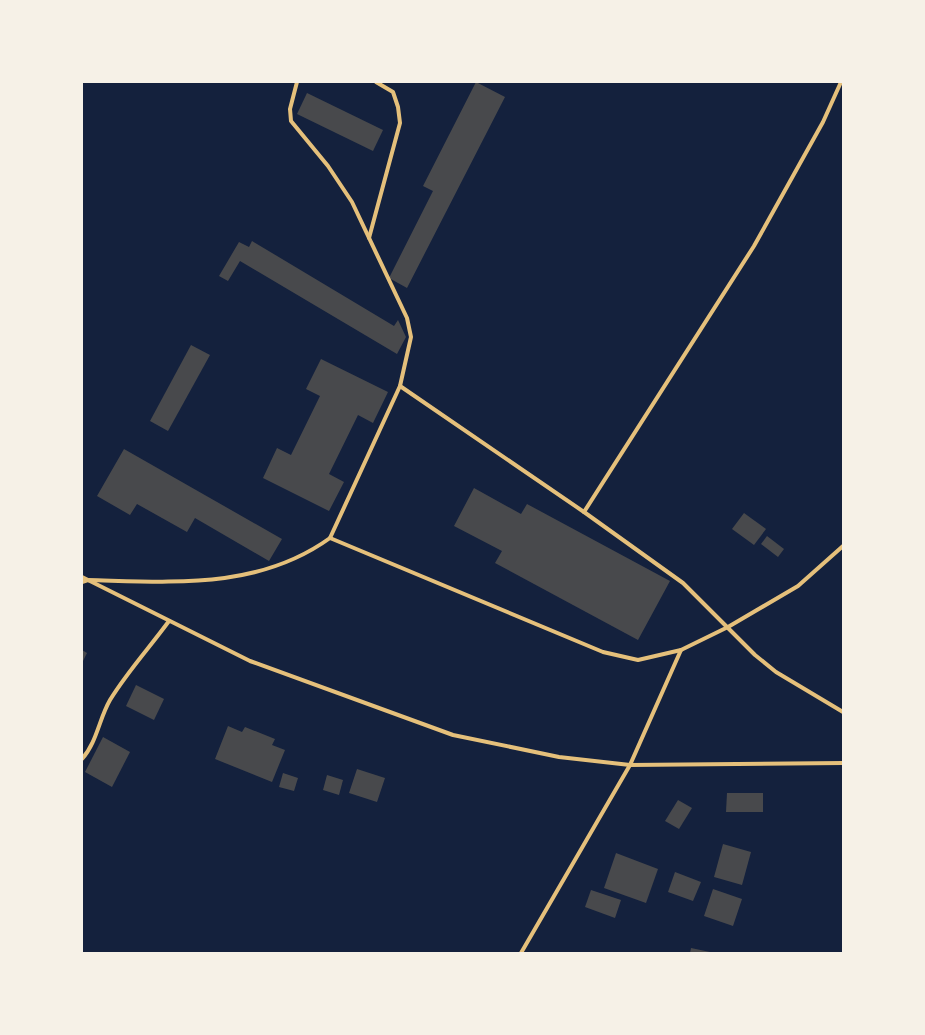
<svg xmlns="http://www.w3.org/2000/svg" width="925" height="1035" font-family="'PT Sans Narrow',sans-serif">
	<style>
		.building { fill: #48494c }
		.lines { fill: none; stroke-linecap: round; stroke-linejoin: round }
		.minor { stroke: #e5c07b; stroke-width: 4 }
	</style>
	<rect width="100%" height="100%" fill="#14213d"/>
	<!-- building -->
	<g class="building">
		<polygon points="476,82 505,97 407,288 389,278 433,191 423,186"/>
		<polygon points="307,93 383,130 373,151 297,114"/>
		<polygon points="252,241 394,326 398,320 406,337 397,354 240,261 228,281 219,276 239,242 249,247"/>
		<polygon points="191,345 210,355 168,431 150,421"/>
		<polygon points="321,359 388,392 373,423 358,415 329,474 344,482 329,511 263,478 277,448 291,455 320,396 306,389"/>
		<polygon points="124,449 282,539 269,561 195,518 187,532 137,504 130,515 97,496"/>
		<polygon points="474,488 521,514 527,504 670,581 638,640 495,563 502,551 454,526"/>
		<polygon points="744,513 766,529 754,545 732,529"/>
		<polygon points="767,536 784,549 778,557 761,544"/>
		<polygon points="82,650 87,653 82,663"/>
		<polygon points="136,685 164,699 154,720 126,706"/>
		<polygon points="228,726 242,732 245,727 275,739 272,745 285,750 272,782 215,759"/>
		<polygon points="103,737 130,752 112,787 85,772"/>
		<polygon points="357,769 385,778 377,802 349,793"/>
		<polygon points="283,773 298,778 294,791 279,787"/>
		<polygon points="327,775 343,780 339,795 323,790"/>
		<polygon points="727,793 763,793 763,812 726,812"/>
		<polygon points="678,800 692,808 679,829 665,821"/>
		<polygon points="723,844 751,852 742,885 714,877"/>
		<polygon points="616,853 658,869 646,903 604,888"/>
		<polygon points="675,872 701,882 693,901 668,892"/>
		<polygon points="713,889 742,899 733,926 704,916"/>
		<polygon points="591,890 621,900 615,918 585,907"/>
		<polygon points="691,948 710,952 710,953 690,953"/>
	</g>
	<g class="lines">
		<!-- minor -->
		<g class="minor">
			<polyline points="369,238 400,123 398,107 393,92 376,82"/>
			<polyline points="400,386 584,512 683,583 755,655 776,672 843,712"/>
			<polyline points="584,512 754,246 823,122 841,82"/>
			<polyline points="330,538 603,652 638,660 681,650 728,627 798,586 843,546"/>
			<polyline points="82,577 250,661 453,735 559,757 630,765 843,763"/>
			<path d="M82 582 88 580C172 582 258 590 330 538L400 386 411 337 407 318 352 202 328 166 291 121 290 109 297 82"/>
			<path d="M82 759C97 742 99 719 110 700 127 672 150 647 169 621"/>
			<polyline points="521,953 630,765 681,650"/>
		</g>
	</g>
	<!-- border -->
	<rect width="925" height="1035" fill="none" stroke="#f6f1e7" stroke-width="166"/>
</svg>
